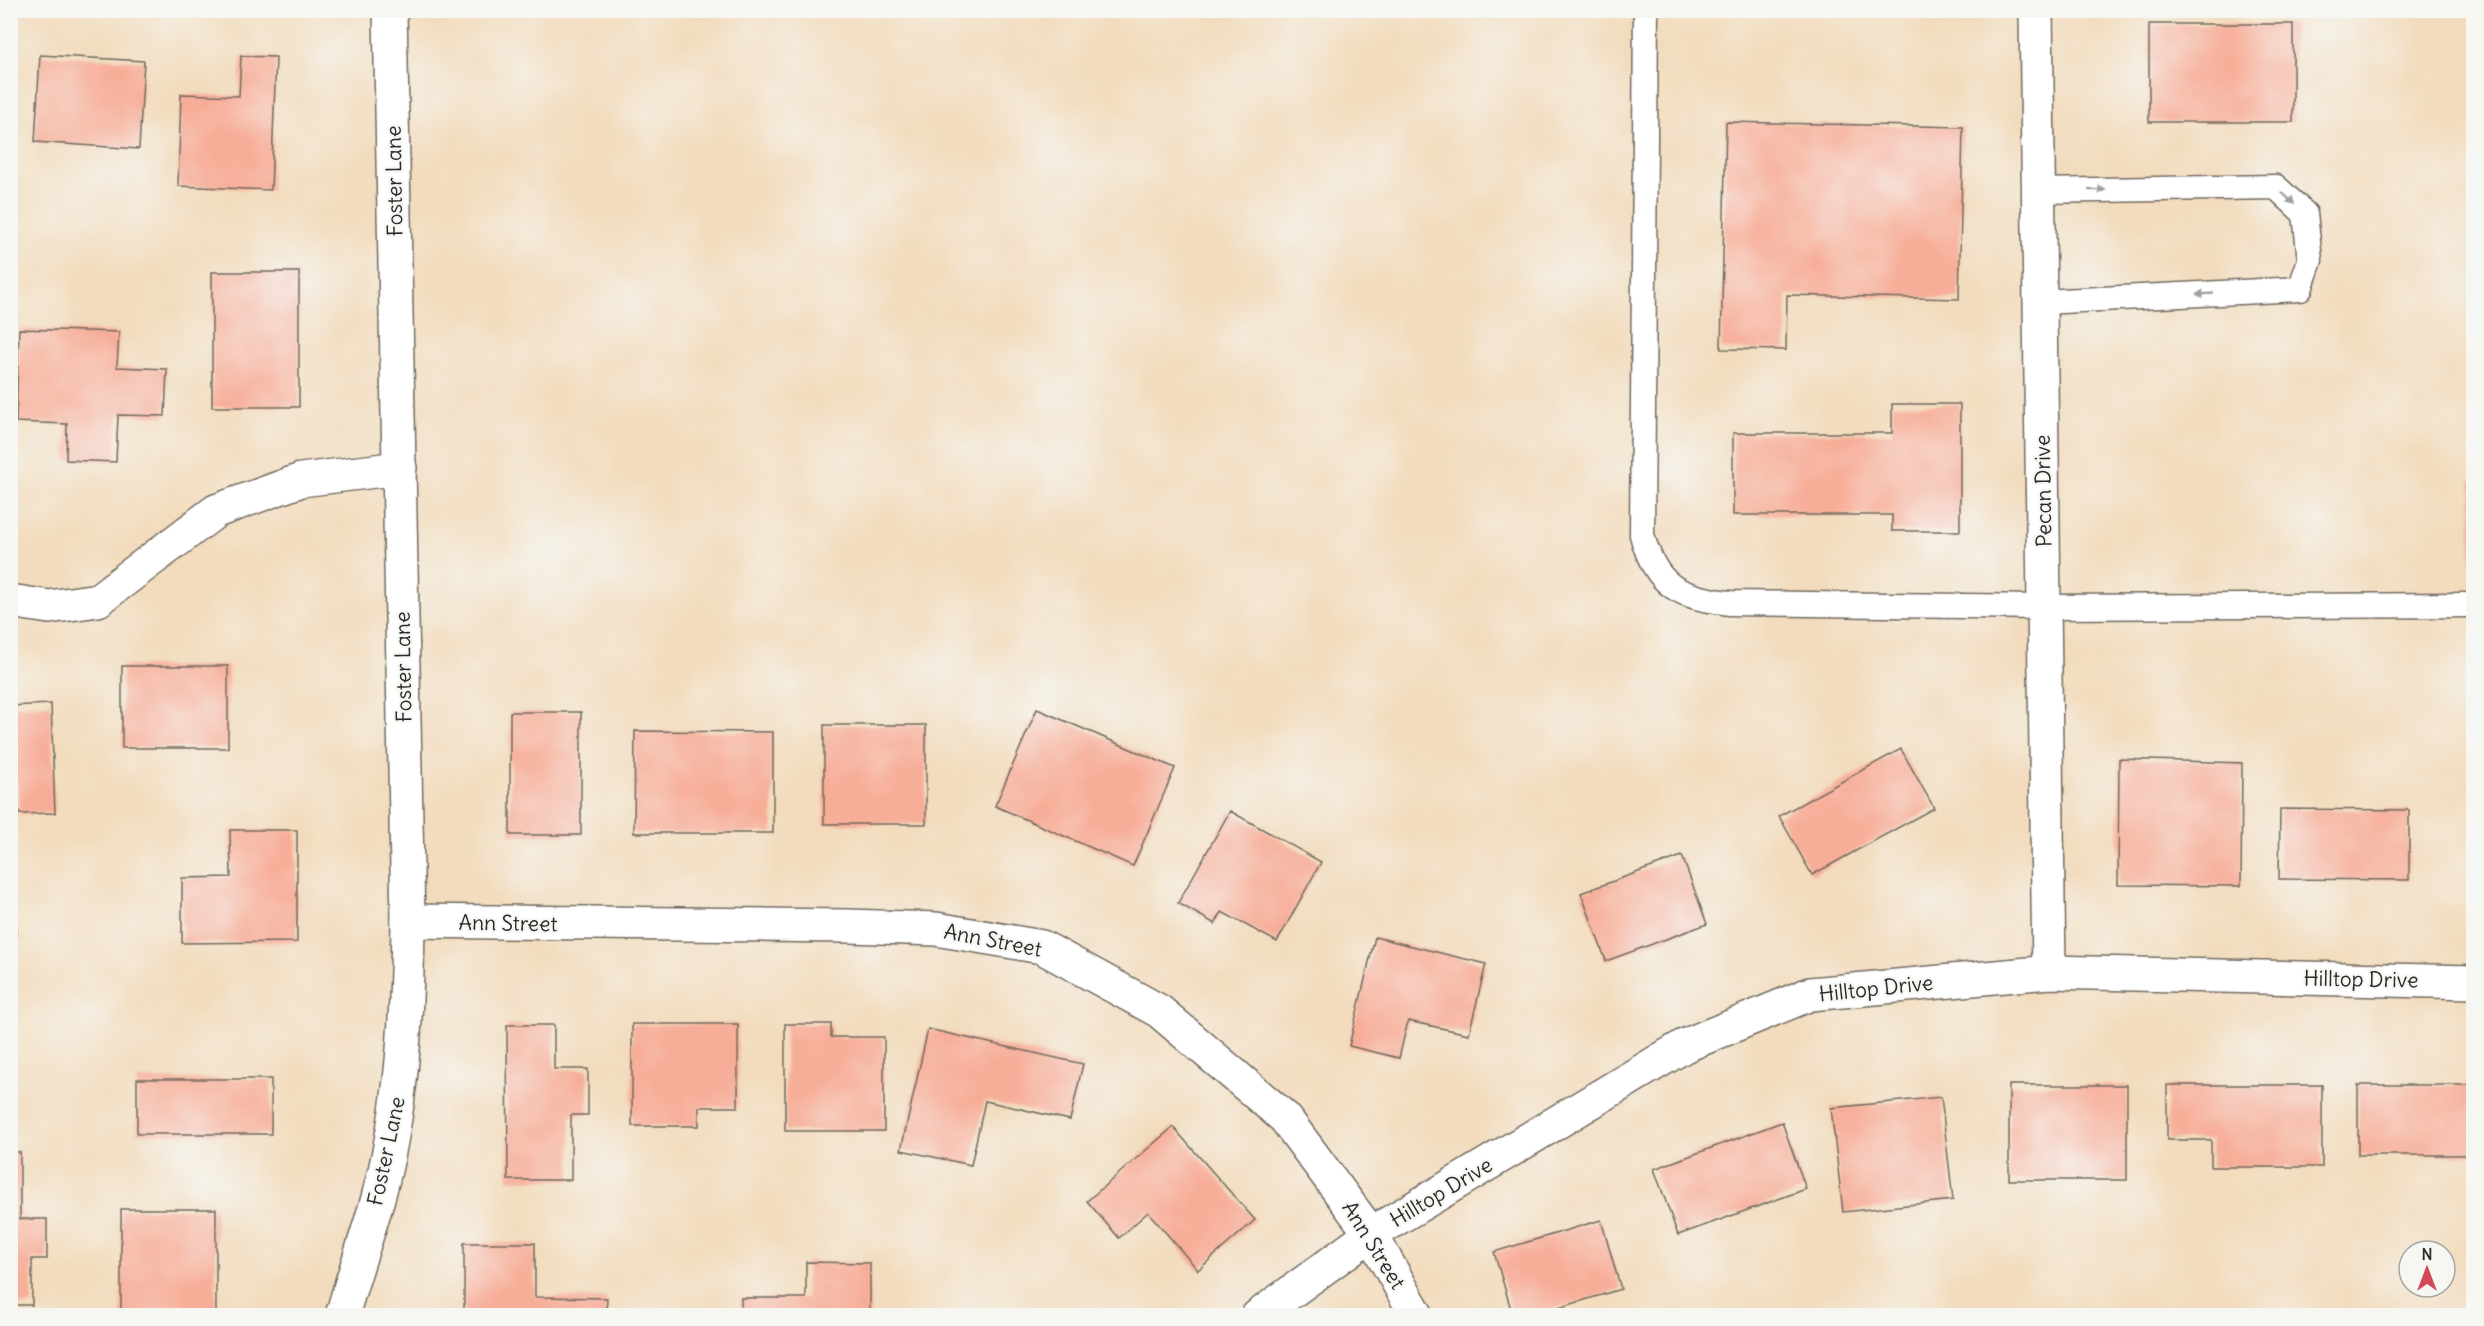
<svg xmlns="http://www.w3.org/2000/svg" width="2484" height="1326" font-family="Delius,sans-serif">
	<style>
		.building { fill: #f7ae99 }
		.lines { fill: none; stroke-linecap: round; stroke-linejoin: round }
		.lane-casing { stroke: #71695e; stroke-width: 27 }
		.street-casing { stroke: #71695e; stroke-width: 36 }
		.secondary-casing { stroke: #71695e; stroke-width: 36 }
		.lane { stroke: #fff; stroke-width: 24 }
		.street { stroke: #fff; stroke-width: 33 }
		.secondary { stroke: #fff; stroke-width: 33 }
		.oneway { fill: #a0a0a0 }
		.labels { text-anchor: middle; dominant-baseline: central; stroke-width: 4.5; stroke-linejoin: round; paint-order: stroke }
		.street-label { font-size: 21px; fill: #2b2b2b; stroke: #f6f6f2 }
	</style>
	<rect width="100%" height="100%" fill="#f6f6f2"/>
	<filter id="ink" filterUnits="userSpaceOnUse"><feTurbulence type="fractalNoise" baseFrequency=".0167" numOctaves="2"/><feDisplacementMap in="SourceGraphic" scale="12" xChannelSelector="R" yChannelSelector="G"/><feConvolveMatrix kernelMatrix="1 2 1 2 8 2 1 2 1" color-interpolation-filters="sRGB"/></filter>
	<filter id="wash" filterUnits="userSpaceOnUse"><feTurbulence type="fractalNoise" baseFrequency=".008" numOctaves="4" result="noise"/><feDisplacementMap in="SourceGraphic" scale="24" xChannelSelector="R" yChannelSelector="G"/><feGaussianBlur stdDeviation="1.35" result="paint"/><feColorMatrix in="noise" values="0 0 0 0 0 0 0 0 0 0 0 0 0 0 0 0 0 1.4 0 .05"/><feComposite in="paint" operator="in"/></filter>
	<g filter="url(#wash)">
		<rect width="100%" height="100%" fill="#f2dcbd"/>
		<g id="blocks">
			<!-- building -->
			<g class="building">
				<rect x="2149" y="24" width="144" height="98"/>
				<polygon points="40,55 144,61 139,149 35,142"/>
				<polygon points="241,56 276,57 271,190 178,186 181,94 239,96"/>
				<polygon points="1726,122 1963,127 1959,299 1787,295 1786,350 1721,349"/>
				<rect x="212" y="272" width="87" height="135"/>
				<polygon points="19,329 119,332 117,367 167,369 165,416 118,415 116,462 66,460 67,424 16,422"/>
				<polygon points="1892,404 1960,404 1960,531 1892,531 1892,515 1733,515 1733,433 1892,433"/>
				<rect x="2471" y="480" width="3" height="94"/>
				<rect x="122" y="666" width="106" height="82"/>
				<polygon points="51,704 55,813 19,814 17,779 10,779 10,706"/>
				<polygon points="1037,709 1175,768 1133,866 995,806"/>
				<rect x="510" y="712" width="71" height="123"/>
				<rect x="824" y="725" width="102" height="99"/>
				<polygon points="635,731 773,732 773,833 634,833"/>
				<polygon points="1901,749 1934,808 1812,875 1779,816"/>
				<polygon points="2119,759 2242,763 2241,886 2118,885"/>
				<polygon points="2280,809 2409,810 2409,880 2279,879"/>
				<polygon points="1230,811 1321,862 1277,942 1222,912 1215,924 1178,903"/>
				<polygon points="230,830 297,830 297,942 182,943 182,878 231,877"/>
				<polygon points="1682,856 1707,924 1606,961 1581,893"/>
				<rect x="10" y="926" width="6" height="111"/>
				<polygon points="1375,937 1486,964 1469,1034 1408,1021 1399,1058 1349,1046"/>
				<polygon points="632,1024 738,1024 738,1107 699,1107 699,1126 632,1126"/>
				<polygon points="785,1024 831,1024 831,1037 884,1037 884,1131 785,1131"/>
				<polygon points="507,1025 554,1025 554,1069 588,1069 588,1115 571,1115 571,1180 508,1180"/>
				<polygon points="928,1029 1083,1064 1070,1120 985,1101 971,1165 901,1150"/>
				<rect x="137" y="1079" width="134" height="55"/>
				<rect x="2009" y="1085" width="118" height="95"/>
				<polygon points="2167,1085 2322,1085 2322,1167 2211,1167 2211,1140 2167,1140"/>
				<rect x="2358" y="1085" width="116" height="70"/>
				<polygon points="1941,1097 1953,1200 1843,1212 1831,1108"/>
				<polygon points="1782,1122 1806,1189 1678,1235 1654,1169"/>
				<polygon points="1173,1127 1255,1220 1198,1270 1148,1212 1119,1238 1087,1201"/>
				<polygon points="10,1152 20,1152 20,1219 47,1219 47,1259 32,1259 32,1305 10,1305"/>
				<rect x="121" y="1209" width="95" height="107"/>
				<polygon points="1601,1220 1621,1289 1532,1316 1513,1316 1494,1252"/>
				<polygon points="464,1243 535,1243 535,1297 607,1298 606,1316 464,1316"/>
				<polygon points="806,1262 870,1263 870,1316 741,1316 741,1298 806,1298"/>
			</g>
		</g>
	</g>
	<g filter="url(#ink)">
		<use href="#blocks" fill-opacity="0" stroke="#71695e" stroke-width="1.5"/>
		<g class="lines">
			<!-- lane casing -->
			<g class="lane-casing">
				<g id="lane">
					<path d="M1646 10 1642 535C1656 587 1679 597 1730 603L2045 607 2474 605"/>
					<polyline points="2039,191 2276,187 2305,214 2310,260 2300,289 2041,302"/>
				</g>
			</g>
			<!-- street casing -->
			<g class="street-casing">
				<g id="street">
					<polyline points="2036,10 2049,972"/>
					<polyline points="10,601 49,607 98,600 216,511 301,480 400,468"/>
					<polyline points="408,921 849,926 936,929 1042,947 1159,1011 1285,1118 1371,1234 1417,1316"/>
					<polyline points="1258,1316 1371,1234 1684,1046 1810,994 2049,972 2474,982"/>
				</g>
			</g>
			<!-- secondary casing -->
			<g class="secondary-casing">
				<path id="secondary" d="M342 1316C353 1276 367 1237 378 1198 403 1108 407 1014 408 921L390 10"/>
			</g>
			<!-- lane -->
			<use href="#lane" class="lane"/>
			<!-- street -->
			<use href="#street" class="street"/>
			<!-- secondary -->
			<use href="#secondary" class="secondary"/>
		</g>
		<!-- one-way arrows -->
		<defs><path id="oneway-solid" d="M-6-.8H1V-3.2L6.5 0L1 3.2V.8H-6Z" transform="scale(1.5)"/></defs>
		<g class="oneway">
			<use href="#oneway-solid" transform="translate(2097 190) rotate(-1)"/>
			<use href="#oneway-solid" transform="translate(2288 198) rotate(43)"/>
			<use href="#oneway-solid" transform="translate(2205 294) rotate(177)"/>
		</g>
	</g>
	<g class="labels">
		<!-- street labels -->
		<g class="street-label">
			<text transform="translate(394 181) rotate(-91)">Foster Lane</text>
			<text transform="translate(2043 491) rotate(-91)">Pecan Drive</text>
			<text transform="translate(403 667) rotate(-91)">Foster Lane</text>
			<text transform="translate(508 923) rotate(1)">Ann Street</text>
			<text transform="translate(993 940) rotate(11)">Ann Street</text>
			<text transform="translate(2361 979) rotate(1)">Hilltop Drive</text>
			<text transform="translate(1876 988) rotate(-6)">Hilltop Drive</text>
			<text transform="translate(386 1151) rotate(-78)">Foster Lane</text>
			<text transform="translate(1441 1192) rotate(-31)">Hilltop Drive</text>
			<text transform="translate(1374 1245) rotate(58)">Ann Street</text>
		</g>
	</g>
	<!-- margin -->
	<rect width="2484" height="1326" fill="none" stroke="#f6f6f2" stroke-width="36"/>
	<!-- north arrow -->
	<g transform="translate(2427 1269)"><circle r="28" fill="#f6f6f2" stroke="#a5a5a2" stroke-width="1.5"/>
	<path d="M0-4.5L10 22L0 15L-10 22Z" fill="#d1495b"/>
	<text y="-9" font-size="16" font-weight="bold" text-anchor="middle" fill="#2b2b2b">N</text>
	</g>
</svg>
